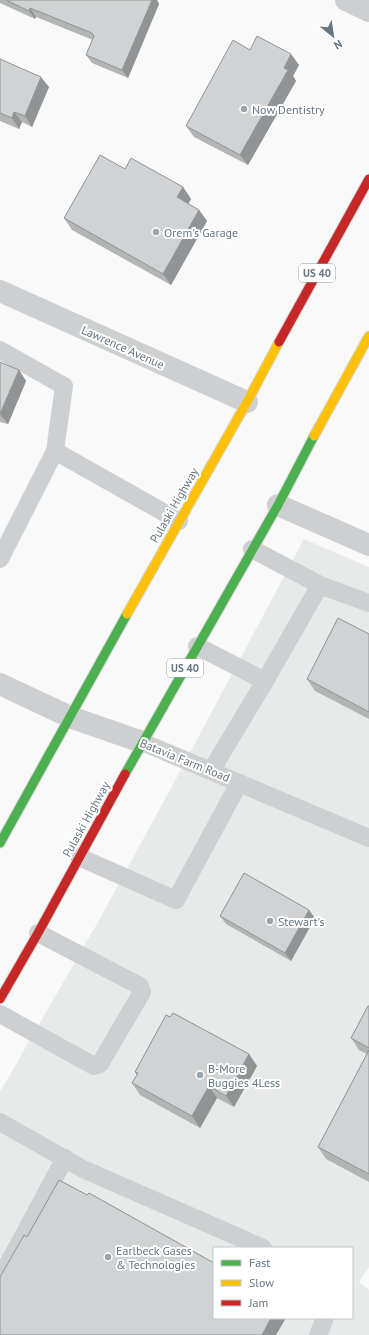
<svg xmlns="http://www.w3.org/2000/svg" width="369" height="1335" font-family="'PT Sans',sans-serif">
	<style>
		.built { fill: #e8e9e9; fill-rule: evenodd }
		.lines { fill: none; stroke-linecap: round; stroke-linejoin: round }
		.fast-casing { stroke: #d5d6d6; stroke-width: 11 }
		.slow-casing { stroke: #d5d6d6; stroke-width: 11 }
		.jam-casing { stroke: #d5d6d6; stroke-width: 11 }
		.lane { stroke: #cecfd0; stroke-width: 18 }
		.street { stroke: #cecfd0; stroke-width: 22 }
		.fast { stroke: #4caf50; stroke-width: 9 }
		.slow { stroke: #ffc107; stroke-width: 9 }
		.jam { stroke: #c62828; stroke-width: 9 }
		.wall { fill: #b3b5b5 }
		.shaded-wall { fill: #929394 }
		.building { fill: #d0d2d3; stroke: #929394 }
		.poi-dot { fill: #99a4ac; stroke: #fff; stroke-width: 1.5 }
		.labels { text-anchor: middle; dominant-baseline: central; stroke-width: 4; stroke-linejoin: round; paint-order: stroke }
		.shield { fill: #fff; stroke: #939fa8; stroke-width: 1 }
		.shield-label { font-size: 11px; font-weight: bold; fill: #657683 }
		.poi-label { font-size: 12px; fill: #657683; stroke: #fff; text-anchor: start }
		.street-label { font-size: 12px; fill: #657683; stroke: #fff }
	</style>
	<rect width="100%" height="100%" fill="#f9f9f9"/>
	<!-- built -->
	<path class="built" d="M304 539 369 567V1267L359 1282 369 1290V1335H0V1092L98 922 177 777ZM214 1248H352V1318H214Z"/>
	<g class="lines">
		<!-- fast casing -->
		<g class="fast-casing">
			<g id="fast">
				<polyline points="125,774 278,505 314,436"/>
				<polyline points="0,843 127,614"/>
			</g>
		</g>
		<!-- slow casing -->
		<g class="slow-casing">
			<g id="slow">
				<polyline points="314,436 369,336"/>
				<polyline points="127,614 247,402 279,342"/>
			</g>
		</g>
		<!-- jam casing -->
		<g class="jam-casing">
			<g id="jam">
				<polyline points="279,342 369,179"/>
				<polyline points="0,999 38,933 125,774"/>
			</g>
		</g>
		<!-- lane -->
		<g class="lane">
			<polyline points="0,350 64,386 55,451"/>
			<polyline points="0,559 55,451 179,521"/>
			<polyline points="320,585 369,603"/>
			<polyline points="197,646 265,681 320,585 252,549"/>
			<polyline points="142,742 369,838"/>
			<polyline points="211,771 265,681"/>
			<polyline points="79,857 176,900 239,783"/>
			<polyline points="0,1014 94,1066 100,1064 142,992 140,986 38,933"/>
			<polyline points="0,1122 83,1169 263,1248"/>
			<polyline points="0,1279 65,1158"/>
			<polyline points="318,1335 325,1318"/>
		</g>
		<!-- street -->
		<g class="street">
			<polyline points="346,0 369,11"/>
			<polyline points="0,291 247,402"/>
			<polyline points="278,505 369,545"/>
			<polyline points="0,684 70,717 142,742"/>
		</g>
		<!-- fast -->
		<use href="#fast" class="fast"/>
		<!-- slow -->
		<use href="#slow" class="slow"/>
		<!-- jam -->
		<use href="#jam" class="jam"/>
	</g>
	<!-- wall -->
	<g class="wall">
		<polygon points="0,0 157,0 159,4 128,78 92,63 86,55 93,40 36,17 35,19 0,3"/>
		<polygon points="250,50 299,65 293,76 296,81 248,165 194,137 186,126"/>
		<polygon points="0,59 49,87 32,127 22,122 19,129 0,121"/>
		<polygon points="183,187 191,199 188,204 199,210 207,221 171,285 72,230 64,218"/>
		<polygon points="0,362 19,370 26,381 8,424 0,422"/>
		<polygon points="369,634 369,719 315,691 307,679"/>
		<polygon points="220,916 315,918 291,961 226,924"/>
		<polygon points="369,1006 369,1182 326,1159 318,1147 367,1054 359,1050 351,1038"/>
		<polygon points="249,1054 257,1066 234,1107 217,1098 200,1128 140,1095 132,1083 137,1075 135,1072"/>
	</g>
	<!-- shaded-wall -->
	<g class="shaded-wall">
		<polygon points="152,0 157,0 159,4 128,78 122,70"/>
		<polygon points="30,8 36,17 35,19 29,11"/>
		<polygon points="291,54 299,65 293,76 296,81 248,165 240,155"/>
		<polygon points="41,77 49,87 32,127 25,116"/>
		<polygon points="14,112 22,122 19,129 12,118"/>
		<polygon points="183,187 191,199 185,209 177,197"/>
		<polygon points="199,210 207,221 171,285 163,274"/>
		<polygon points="19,370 26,381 8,424 0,414"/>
		<polygon points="309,910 315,918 291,961 285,953"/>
		<polygon points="249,1054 257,1066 234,1107 226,1096"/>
		<polygon points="209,1086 217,1098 200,1128 192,1116"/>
		<polygon points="271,1318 286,1318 276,1335 262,1335"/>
	</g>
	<!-- building -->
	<g class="building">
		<polygon points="6,0 152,0 122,70 86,55 94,36 92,33 30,8 29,11"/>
		<polygon points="257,36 291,54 284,68 288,70 240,155 186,126 233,40 250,50"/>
		<polygon points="0,59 41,77 25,116 14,112 12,118 0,113"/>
		<polygon points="100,155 125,169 131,158 183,187 177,197 199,210 163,274 64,218"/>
		<polygon points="0,362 19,370 0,414"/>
		<polygon points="338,618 369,634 369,712 307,679"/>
		<polygon points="244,873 309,910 285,953 220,916"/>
		<polygon points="368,1006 369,1006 369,1048 351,1038"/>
		<polygon points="173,1013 249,1054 226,1096 209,1086 192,1116 132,1083 138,1073 135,1072 166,1015 170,1017"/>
		<polygon points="369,1050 369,1174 318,1147"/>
		<polygon points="59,1180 87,1195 89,1193 214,1263 214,1318 271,1318 262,1335 0,1335 0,1277 24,1235 27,1237"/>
	</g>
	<!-- markers -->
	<g class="poi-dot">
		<circle cx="244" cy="109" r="4"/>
		<circle cx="156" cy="232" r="4"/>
		<circle cx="270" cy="921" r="4"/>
		<circle cx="200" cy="1075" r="4"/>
		<circle cx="108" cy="1257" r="4"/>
	</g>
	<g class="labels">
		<!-- shield labels -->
		<g class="shield">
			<rect x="299" y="264" width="36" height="18" rx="3"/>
			<rect x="167" y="659" width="36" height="18" rx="3"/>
		</g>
		<g class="shield-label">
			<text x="317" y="273">US 40</text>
			<text x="185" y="668">US 40</text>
		</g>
		<!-- poi labels -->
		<g class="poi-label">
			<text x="252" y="109">Now Dentistry</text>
			<text x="164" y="232">Orem's Garage</text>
			<text x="278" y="921">Stewart's</text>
			<text x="208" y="1068">B-More<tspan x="208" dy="14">Buggies 4Less</tspan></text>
			<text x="116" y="1250">Earlbeck Gases<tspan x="116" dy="14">&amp; Technologies</tspan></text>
		</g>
		<!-- street labels -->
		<g class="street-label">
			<text transform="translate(123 347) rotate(24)">Lawrence Avenue</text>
			<text transform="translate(174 505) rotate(-60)">Pulaski Highway</text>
			<text transform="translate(185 760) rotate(22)">Batavia Farm Road</text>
			<text transform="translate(86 819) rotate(-61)">Pulaski Highway</text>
		</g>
	</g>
	<!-- legend -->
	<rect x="213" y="1247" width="140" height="72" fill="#ffffff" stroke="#c1c8cd"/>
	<rect x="221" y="1260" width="20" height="6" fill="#4caf50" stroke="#c1c8cd"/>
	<text x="249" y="1267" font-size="12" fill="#657683">Fast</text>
	<rect x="221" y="1280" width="20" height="6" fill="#ffc107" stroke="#c1c8cd"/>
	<text x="249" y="1287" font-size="12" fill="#657683">Slow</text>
	<rect x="221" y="1300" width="20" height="6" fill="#c62828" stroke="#c1c8cd"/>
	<text x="249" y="1307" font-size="12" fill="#657683">Jam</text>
	<!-- north arrow -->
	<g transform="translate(333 36) rotate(150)" stroke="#ffffff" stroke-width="3" paint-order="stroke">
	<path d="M0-3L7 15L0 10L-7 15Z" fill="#657683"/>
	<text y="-6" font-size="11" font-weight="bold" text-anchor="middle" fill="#657683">N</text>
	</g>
</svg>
